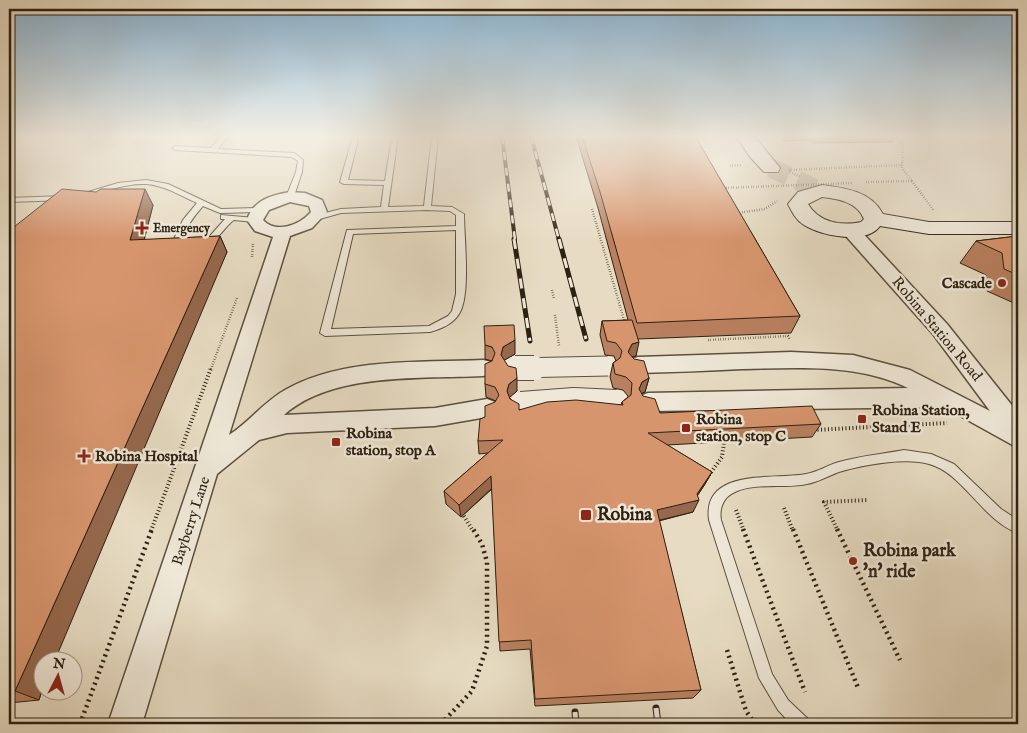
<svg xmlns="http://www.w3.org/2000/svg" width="1027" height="733" font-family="'IM FELL English',serif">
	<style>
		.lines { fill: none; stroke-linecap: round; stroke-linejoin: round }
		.secondary-tunnel { stroke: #c2b7a0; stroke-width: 19; stroke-dasharray: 19 10; stroke-linecap: butt }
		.lane-casing { stroke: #5c503e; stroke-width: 2 }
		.street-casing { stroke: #5c503e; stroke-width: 3 }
		.secondary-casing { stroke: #2d2112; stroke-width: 2 }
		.path-far2 { stroke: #2d2112; stroke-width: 2.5; stroke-dasharray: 0.5 2; stroke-linecap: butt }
		.path-far1 { stroke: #2d2112; stroke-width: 4; stroke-dasharray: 1 2.5; stroke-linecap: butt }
		.path { stroke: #2d2112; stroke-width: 4.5; stroke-dasharray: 2 4; stroke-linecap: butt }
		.lane { fill: #efe8d8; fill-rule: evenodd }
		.street { fill: #efe8d8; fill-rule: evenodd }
		.secondary { fill: #efe8d8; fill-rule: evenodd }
		.rail-far2-casing { stroke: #2d2112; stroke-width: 4 }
		.rail-far1-casing { stroke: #2d2112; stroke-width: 5 }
		.rail-casing { stroke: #2d2112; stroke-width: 7 }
		.rail-far2 { stroke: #efe8d8; stroke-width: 2.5; stroke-dasharray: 8; stroke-linecap: butt }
		.rail-far1 { stroke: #efe8d8; stroke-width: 3; stroke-dasharray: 10; stroke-linecap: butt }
		.rail { stroke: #efe8d8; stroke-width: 5; stroke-dasharray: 16; stroke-linecap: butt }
		.street-bridge-far1-casing { stroke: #5c503e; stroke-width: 21; stroke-linecap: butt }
		.street-bridge-casing { stroke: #5c503e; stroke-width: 26; stroke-linecap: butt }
		.path-bridge { stroke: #2d2112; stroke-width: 2.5; stroke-dasharray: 0.5 2; stroke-linecap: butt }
		.street-bridge-far1 { stroke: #efe8d8; stroke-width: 19 }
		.street-bridge { stroke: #efe8d8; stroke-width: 24 }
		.wall { fill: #b9805f; stroke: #2d2112 }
		.shaded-wall { fill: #96684d; stroke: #2d2112 }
		.building { fill: #d7956e; stroke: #2d2112 }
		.poi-dot { fill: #8f2418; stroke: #efe8d8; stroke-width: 2 }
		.labels { text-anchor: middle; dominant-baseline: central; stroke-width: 5; stroke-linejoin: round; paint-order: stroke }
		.far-poi-label { font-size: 12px; font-weight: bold; fill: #2d2112; stroke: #efe8d8; text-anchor: start }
		.poi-label { font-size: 15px; font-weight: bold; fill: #2d2112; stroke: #efe8d8; text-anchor: start }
		.street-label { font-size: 15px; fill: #2d2112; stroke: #efe8d8 }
		.near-poi-label { font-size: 18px; font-weight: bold; fill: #2d2112; stroke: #efe8d8; text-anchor: start }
	</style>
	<rect width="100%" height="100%" fill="#e7dcc3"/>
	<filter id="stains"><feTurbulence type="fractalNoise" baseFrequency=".004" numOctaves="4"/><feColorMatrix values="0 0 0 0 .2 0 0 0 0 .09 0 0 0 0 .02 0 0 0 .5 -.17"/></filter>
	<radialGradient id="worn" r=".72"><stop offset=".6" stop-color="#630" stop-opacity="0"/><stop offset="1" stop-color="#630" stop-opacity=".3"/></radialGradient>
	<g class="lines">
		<!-- secondary-tunnel -->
		<polyline class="secondary-tunnel" points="771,168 820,191"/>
		<!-- lane casing -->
		<g class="lane-casing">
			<g id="lane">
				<polygon points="221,136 228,136 218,149 294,153 303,160 302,172 293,199 287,199 286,197 296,172 298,161 292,157 175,150 172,148 175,146 211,148"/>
				<path d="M353 136H359L348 180 385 181 392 136H398L388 207 424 206 432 136H438L431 206 452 207 464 214C464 237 471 296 459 314 453 324 441 329 430 332L325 336 320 333 347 230 456 226V215L450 211 427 210 341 213 316 220H313V216L341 209 381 207 384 185 344 184 340 182ZM456 230V294L452 311 448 316 429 326 331 329 353 234Z"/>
				<path d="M146 180 168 184 221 209 258 208 262 210 258 212 220 213 203 206C194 216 187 226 182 238L191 243 187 245 174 239 183 220 197 203C181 196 164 185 146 184 125 183 103 192 82 197L78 195 118 183Z"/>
				<polygon points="63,196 66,196 66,200 9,202 9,198"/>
				<path d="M221 215 255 218 259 220 255 222 234 220C223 228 216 245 201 244V240L210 236 225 219H221Z"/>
				<path d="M904 450 931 454 954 464 1001 509 1018 520V533C983 521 963 473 929 464 906 457 862 465 839 472 828 476 818 482 807 484 784 489 757 482 735 492 723 497 719 509 721 520L772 674 788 700 807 718 809 724H791L778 710 759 678 709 520C702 467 775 480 806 474 818 472 828 465 839 462 860 456 883 454 904 450Z"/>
			</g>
		</g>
		<!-- street casing -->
		<g class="street-casing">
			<g id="street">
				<path d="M290 192 305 193 322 200 327 212 312 228 290 236 229 435C249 422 264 402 285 390 343 357 419 363 483 360L491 362 494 368 491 374 483 376C422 379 332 372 284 415L435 408 487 399 495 402 498 408 495 414 487 417 435 426 287 433 259 440 217 474 142 724H108L273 237 255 231 247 220C253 200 272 195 290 192ZM290 202 309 206 311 212C300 225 276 234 263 220L269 210Z"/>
				<path d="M851 226 857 227 947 324 1018 413V448L944 407 648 411 640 408 637 402 640 396 648 393 908 388C857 363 797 368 742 369 707 371 673 372 638 373L631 371 627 365 631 359 638 357 791 352 853 355 910 370 990 411 933 334 845 235 843 231 845 227Z"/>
			</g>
		</g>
		<!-- secondary casing -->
		<g class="secondary-casing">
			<g id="secondary">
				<polygon points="736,136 754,136 780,168 778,172 764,172 750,157"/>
				<path d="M822 185C845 188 871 191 883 214L929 222H1018V234H929L880 226C867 245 821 236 804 225 796 220 792 212 788 204L798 192ZM822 197C839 199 857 202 864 219L861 222C842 226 819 223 808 204Z"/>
			</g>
		</g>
		<!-- path-far2 -->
		<g class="path-far2">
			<polyline points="730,166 742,165"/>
			<polyline points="789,170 902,165"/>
			<polyline points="790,172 801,177"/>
			<polyline points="912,181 934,211"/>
			<polyline points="866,182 912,181 902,168 903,145 895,136"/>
			<polyline points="592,209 624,320 622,323"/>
			<polyline points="737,213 765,209 777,201"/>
			<polyline points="252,257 253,243"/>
			<polyline points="552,290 554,299"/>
			<polyline points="555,315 559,346"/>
			<polyline points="708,340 788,336 790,340"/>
			<polyline points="211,369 237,298"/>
		</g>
		<!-- path-far1 -->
		<g class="path-far1">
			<polyline points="814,430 947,423"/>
			<polyline points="707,478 722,457 724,442"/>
			<polyline points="784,508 793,531"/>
			<polyline points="736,510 744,531"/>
			<polyline points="462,513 473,531"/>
			<polyline points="151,531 211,368"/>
			<polyline points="838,531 824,502 868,500"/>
		</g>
		<!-- path -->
		<g class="path">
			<polyline points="743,529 805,692"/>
			<polyline points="793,529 859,690"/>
			<polyline points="837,529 900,660"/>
			<polyline points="727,650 746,711 755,724"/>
			<polyline points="80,724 152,529"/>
			<polyline points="441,724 472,691 487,646 487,562 482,544 473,529"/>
		</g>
		<!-- lane -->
		<use href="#lane" class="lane"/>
		<!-- street -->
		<use href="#street" class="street"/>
		<!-- secondary -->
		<use href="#secondary" class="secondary"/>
		<!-- rail-far2 casing -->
		<g class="rail-far2-casing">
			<g id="rail-far2">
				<polyline points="502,136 515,240"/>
				<polyline points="531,136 559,240"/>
			</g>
		</g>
		<!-- rail-far1 casing -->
		<g class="rail-far1-casing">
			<g id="rail-far1">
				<polyline points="514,239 530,341"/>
				<polyline points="559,239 586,339"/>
			</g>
		</g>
		<!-- rail casing -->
		<g class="rail-casing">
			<g id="rail">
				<polyline points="656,708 658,724"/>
				<polyline points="575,712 576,724"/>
			</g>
		</g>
		<!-- rail-far2 -->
		<use href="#rail-far2" class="rail-far2"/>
		<!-- rail-far1 -->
		<use href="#rail-far1" class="rail-far1"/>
		<!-- rail -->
		<use href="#rail" class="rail"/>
		<!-- street-bridge-far1 casing -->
		<g class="street-bridge-far1-casing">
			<polyline id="street-bridge-far1" points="515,368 608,366"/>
		</g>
		<!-- street-bridge casing -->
		<g class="street-bridge-casing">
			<g id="street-bridge">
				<polyline points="515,368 534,368"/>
				<polyline points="521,404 574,400 616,402"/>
			</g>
		</g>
		<!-- path-bridge -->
		<polyline class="path-bridge" points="721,188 853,183"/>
		<!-- street-bridge-far1 -->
		<use href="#street-bridge-far1" class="street-bridge-far1"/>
		<!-- street-bridge -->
		<use href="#street-bridge" class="street-bridge"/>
	</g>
	<!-- wall -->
	<g class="wall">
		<polygon points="576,136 695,136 800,316 791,333 638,339 636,356 632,357 649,378 645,392 641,394 660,413 821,424 812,437 667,445 712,472 705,484 697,496 693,512 659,521 701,690 693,698 535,706 530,649 500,651 492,489 461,517 446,504 444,491 488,453 479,454 478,441 485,417 496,401 486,397 485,384 492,361 485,359 485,345 515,354 504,360 517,391 509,397 519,410 621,405 622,402 628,397 628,396 623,390 613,388 610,377 613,363 616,361 614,356 605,355 600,335 602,321 628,320 598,208"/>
		<polygon points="781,136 895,136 892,142 813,143 811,140 784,141"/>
		<polygon points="153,205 144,240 220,236 227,252 42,660 42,690 39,700 9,703 9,231"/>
		<polygon points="1018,236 1018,308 1016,304 987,291 986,275 960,263 976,241"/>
	</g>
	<!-- shaded-wall -->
	<g class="shaded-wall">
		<polygon points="145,189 153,205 140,256 130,240"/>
		<polygon points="220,236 227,252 55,660 42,660 42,690 39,700 15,691"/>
		<polygon points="515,340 515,354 503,361 501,355 503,347"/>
		<polygon points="639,342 636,356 629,358 628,352 632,344"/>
		<polygon points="517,378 517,391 509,398 507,391 509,384"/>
		<polygon points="649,378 645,392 638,395 639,389 642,382"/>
		<polygon points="712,472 705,484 694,501 699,500 693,512 652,522 657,510 697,494"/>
		<polygon points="491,476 492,488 461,517 459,505"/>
	</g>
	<!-- building -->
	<g class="building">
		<polygon points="582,136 695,136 800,316 637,323 600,192"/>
		<polygon points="62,189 96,192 101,189 145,189 130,240 220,236 15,691 9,692 9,231"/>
		<polygon points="1018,236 1018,275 1004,269 1002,253 976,241"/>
		<polygon points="632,320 639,342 632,344 628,352 634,359 644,361 649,378 642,382 639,389 643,396 655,399 660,413 812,406 821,424 648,433 712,472 697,494 699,500 657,510 701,690 535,699 531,640 499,642 491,476 459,505 444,491 503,440 478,441 480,419 485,417 485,406 495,402 499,395 495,387 485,384 485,364 492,361 495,353 492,347 485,345 484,326 514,325 515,340 503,347 501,355 508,366 516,368 517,378 509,384 507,391 510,399 519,404 519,410 547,402 576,400 623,405 622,402 631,395 632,383 626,377 615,374 613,363 620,358 622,351 616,343 607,341 602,321"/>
	</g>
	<!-- sky -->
	<linearGradient id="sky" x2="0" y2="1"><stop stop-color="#89b6d7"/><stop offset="0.57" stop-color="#f4efe4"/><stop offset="1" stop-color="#f4efe4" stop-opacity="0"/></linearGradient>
	<rect width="1027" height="239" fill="url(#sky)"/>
	<!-- markers -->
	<g class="poi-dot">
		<path d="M139.5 220.5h5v5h5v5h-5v5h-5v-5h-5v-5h5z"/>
		<circle cx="1002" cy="283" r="5"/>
		<rect x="857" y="414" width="10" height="10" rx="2.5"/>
		<rect x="681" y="423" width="10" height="10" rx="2.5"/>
		<rect x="331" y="437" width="10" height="10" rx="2.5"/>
		<path d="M81.5 448.5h5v5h5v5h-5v5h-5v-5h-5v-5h5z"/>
		<rect x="580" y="509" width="12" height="12" rx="2.5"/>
		<circle cx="853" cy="561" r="5"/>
	</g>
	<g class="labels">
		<!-- far-poi labels -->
		<g class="far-poi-label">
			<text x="153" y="228">Emergency</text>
		</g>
		<!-- poi labels -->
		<g class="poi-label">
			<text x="992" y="283" text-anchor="end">Cascade</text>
			<text x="872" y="410">Robina Station,<tspan x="872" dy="17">Stand E</tspan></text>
			<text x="696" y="419">Robina<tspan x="696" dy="17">station, stop C</tspan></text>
			<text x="346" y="433">Robina<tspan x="346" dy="17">station, stop A</tspan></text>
			<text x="95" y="456">Robina Hospital</text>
		</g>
		<!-- street labels -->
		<g class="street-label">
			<text transform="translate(937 329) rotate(50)">Robina Station Road</text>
			<text transform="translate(191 521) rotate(-72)">Bayberry Lane</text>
		</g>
		<!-- near-poi labels -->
		<g class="near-poi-label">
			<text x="597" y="515">Robina</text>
			<text x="863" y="551">Robina park<tspan x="863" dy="21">'n' ride</tspan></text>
		</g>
	</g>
	<!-- margin -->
	<rect width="1027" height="733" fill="none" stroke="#e7dcc3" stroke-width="30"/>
	<rect x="10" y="10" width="1007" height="713" fill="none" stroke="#2d2112" stroke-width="2.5"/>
	<rect x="15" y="15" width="997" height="703" fill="none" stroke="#2d2112"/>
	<!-- north arrow -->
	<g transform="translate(58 676) rotate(6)"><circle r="24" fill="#efe8d8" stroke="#a19889"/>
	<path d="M0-4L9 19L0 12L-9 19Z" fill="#8f2418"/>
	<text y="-8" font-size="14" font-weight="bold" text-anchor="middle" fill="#2d2112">N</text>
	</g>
	<rect width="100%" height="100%" filter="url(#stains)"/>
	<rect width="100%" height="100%" fill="url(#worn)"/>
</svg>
